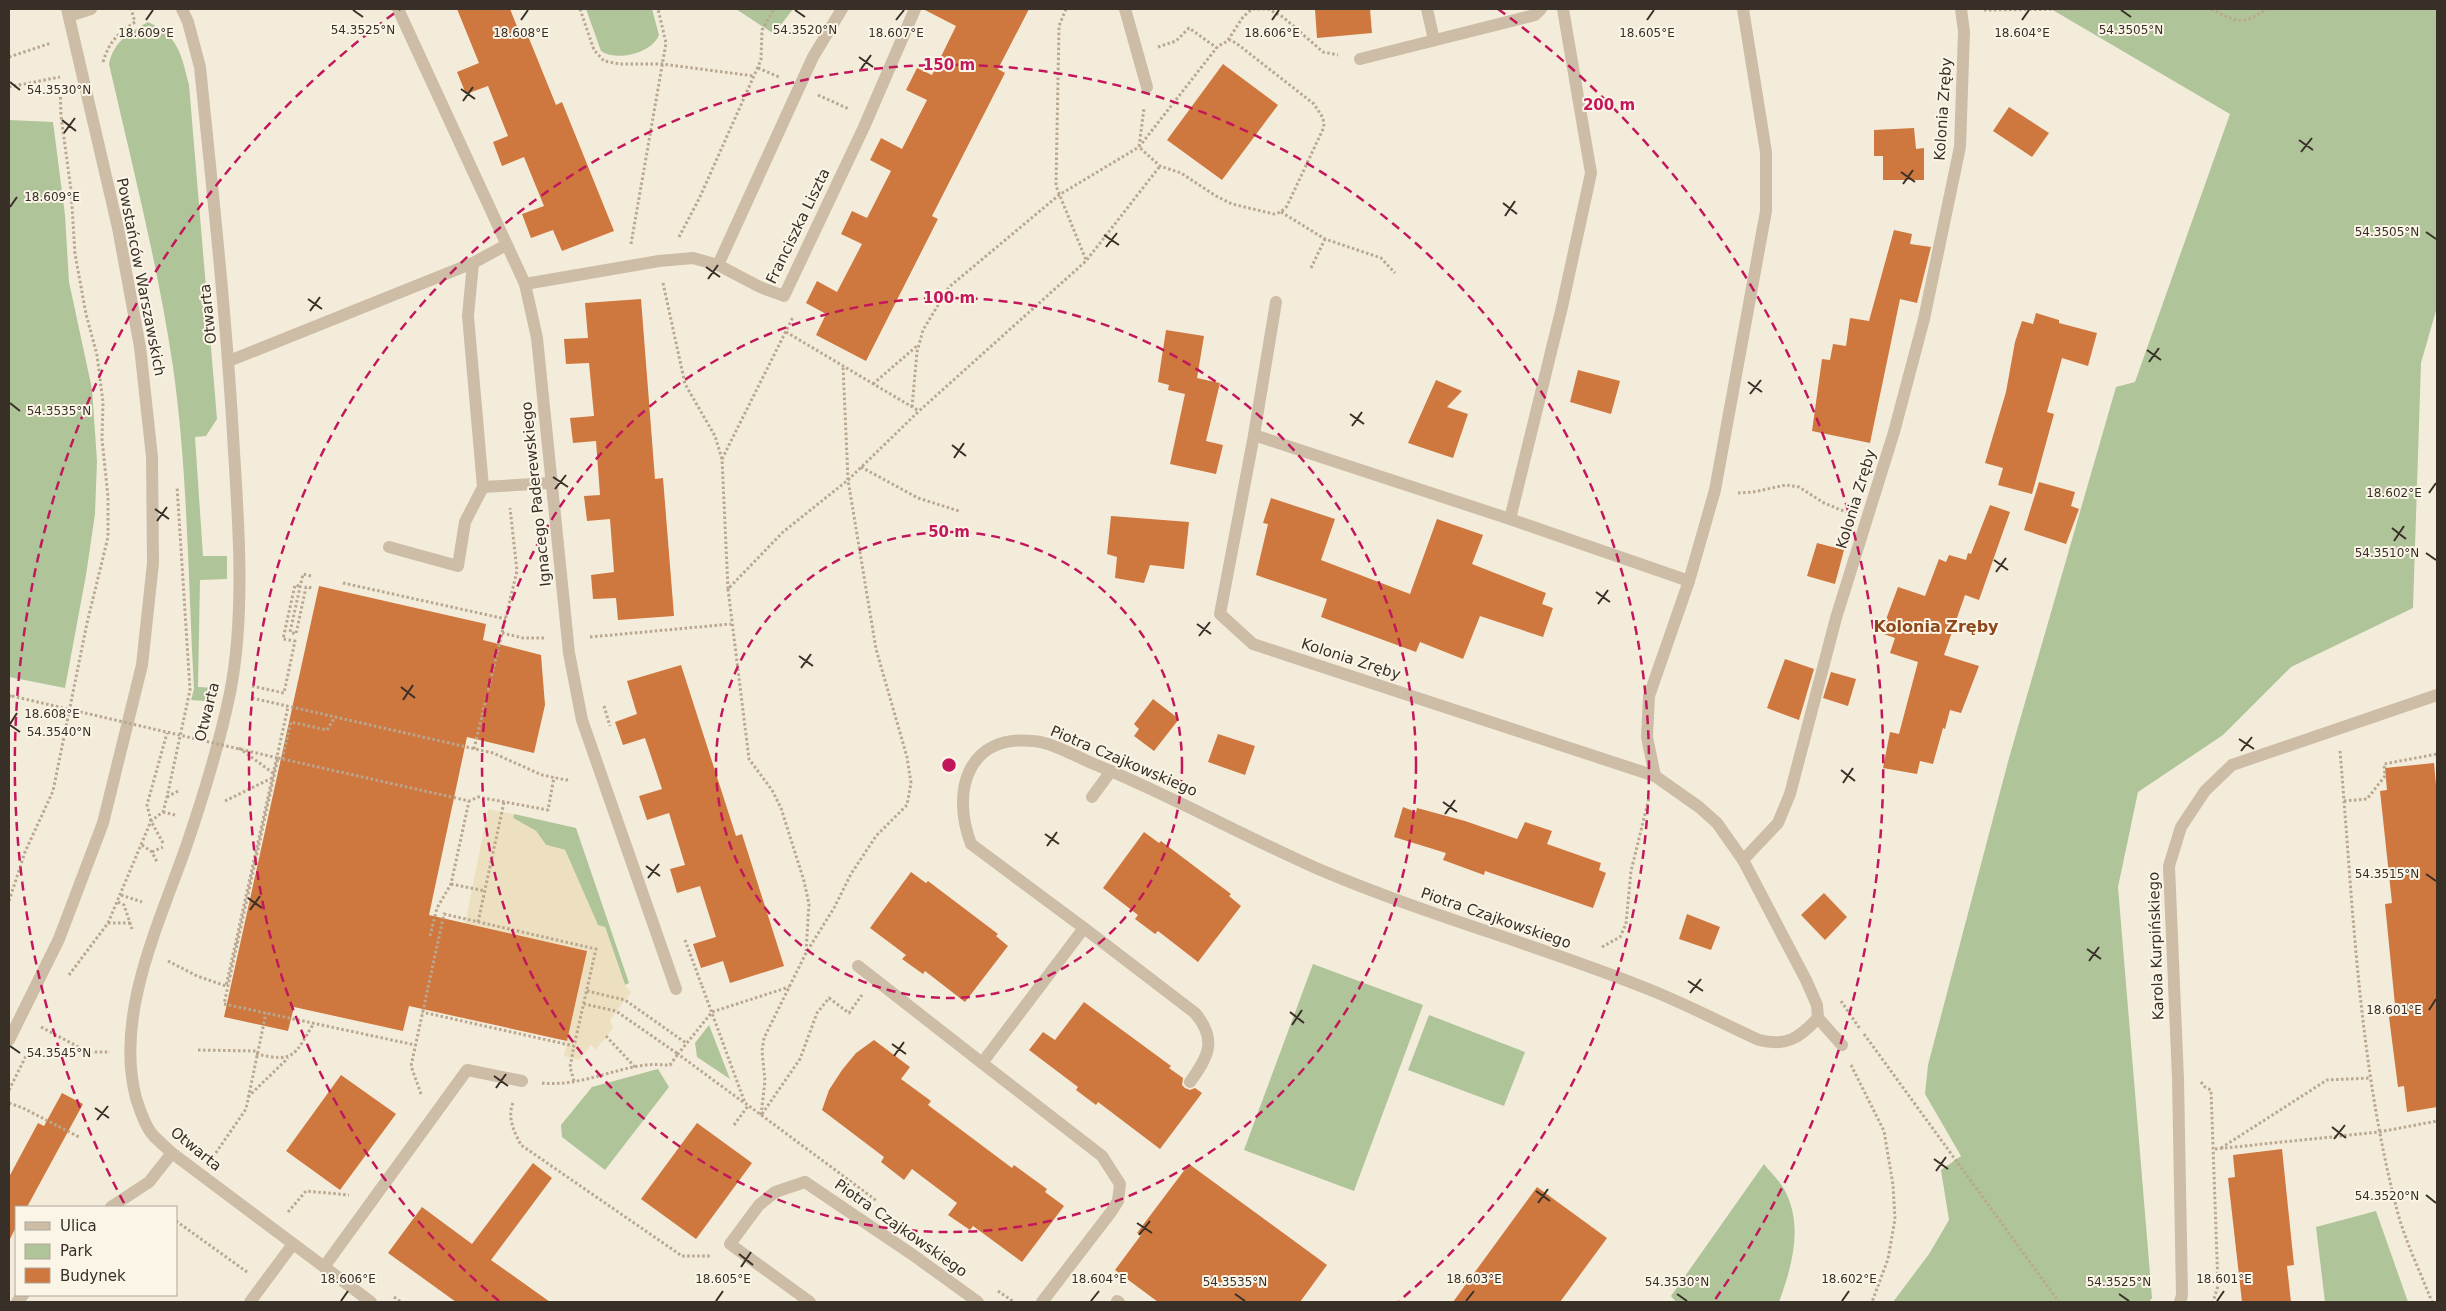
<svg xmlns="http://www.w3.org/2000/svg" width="2446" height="1311" font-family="'DejaVu Sans',sans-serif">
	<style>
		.green { fill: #afc499 }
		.plaza { fill: #ede0c1 }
		.building { fill: #ce773e }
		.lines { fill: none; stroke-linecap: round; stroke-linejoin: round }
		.path { stroke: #b9a790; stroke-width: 3; stroke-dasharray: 2.5 2.5; stroke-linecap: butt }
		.lane { stroke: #cdbda6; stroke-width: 12 }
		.street { stroke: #cdbda6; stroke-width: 12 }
		.path-bridge { stroke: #b9a790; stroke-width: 3; stroke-dasharray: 2.5 2.5; stroke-linecap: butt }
		.ticks { fill: none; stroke: #382f27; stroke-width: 2 }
		.ring { fill: none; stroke: #c2185b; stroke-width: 2.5; stroke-dasharray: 9 6 }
		.labels { text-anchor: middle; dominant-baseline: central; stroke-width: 4; stroke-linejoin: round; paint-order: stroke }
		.street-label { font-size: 15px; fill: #382f27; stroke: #fbf5e7 }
		.neighbourhood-label { font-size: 16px; font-weight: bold; fill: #8d471a; stroke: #fbf5e7 }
		.ticks-label { font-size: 12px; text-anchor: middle; fill: #382f27; stroke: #fbf5e7; stroke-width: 4; stroke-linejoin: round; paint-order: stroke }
		.centre { fill: #c2185b; stroke: #fbf5e7; stroke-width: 2.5 }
		.ring-label { font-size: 15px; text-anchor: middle; font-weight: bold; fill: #c2185b; stroke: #fbf5e7; stroke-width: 4; stroke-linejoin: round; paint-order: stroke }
	</style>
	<rect width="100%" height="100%" fill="#f4ecdb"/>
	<!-- green -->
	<g class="green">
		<path d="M586 9H652L659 35C652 53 617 62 601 51Z"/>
		<polygon points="736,9 793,9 774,34"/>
		<polygon points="2051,9 2437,9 2437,307 2421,363 2413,608 2291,667 2223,735 2138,792 2118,887 2152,1298 2149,1302 1893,1302 1929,1254 1949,1220 1941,1170 1961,1156 1925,1094 1928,1065 2009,758 2116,387 2135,382 2230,114"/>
		<path d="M148 22C179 36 181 54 189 85L217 419 206 436 195 437 203 556H227V579L200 580 198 687 217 688 215 698 204 701 191 700 194 689C188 582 188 473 173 367 158 265 132 165 109 64 114 41 129 33 148 22Z"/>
		<polygon points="9,120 53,122 65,215 69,282 92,389 97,461 95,514 86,575 65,688 9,677"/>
		<polygon points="514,814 576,828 629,983 625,985 605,927 598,926 565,850 546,845 536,831 513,818"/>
		<polygon points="1313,964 1423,1005 1354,1191 1244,1150"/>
		<polygon points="1429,1015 1525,1052 1504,1106 1408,1070"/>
		<polygon points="709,1025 730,1079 697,1057 695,1043"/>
		<polygon points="658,1069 669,1087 605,1170 562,1137 561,1125 592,1087"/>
		<path d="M1764 1164C1770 1172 1779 1180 1784 1189 1804 1225 1792 1266 1779 1302H1676L1671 1296Z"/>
		<polygon points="2376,1211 2408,1302 2325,1302 2316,1227"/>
	</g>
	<!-- plaza -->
	<polygon class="plaza" points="488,809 514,814 513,818 536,831 546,845 565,850 598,925 605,927 625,985 631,992 610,1020 613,1028 596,1050 591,1045 579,1060 564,1056 587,951 465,924"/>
	<!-- building -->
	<g class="building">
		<polygon points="457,9 510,9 520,34 526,31 556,105 562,102 614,231 562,251 553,230 531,238 522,214 544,206 524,157 502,166 493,142 508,136 488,86 466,94 457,72 479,63"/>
		<polygon points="923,9 1029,9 998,69 1005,73 932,216 938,219 866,361 816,335 826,314 806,303 817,281 837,292 862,244 841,234 852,211 867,218 891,171 870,160 881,138 902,149 927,100 906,90 917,68 932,75 956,26"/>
		<polygon points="1315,9 1370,9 1372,33 1317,38"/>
		<polygon points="1223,64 1278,105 1222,180 1167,140"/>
		<polygon points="2009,107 2049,133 2032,157 1993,131"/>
		<polygon points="1914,128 1916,149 1924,148 1924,180 1883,180 1883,156 1874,156 1874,130"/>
		<polygon points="1894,230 1912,234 1910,244 1931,247 1917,303 1900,299 1870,443 1812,431 1822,359 1830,360 1833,344 1846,346 1850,318 1869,321"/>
		<polygon points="641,299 655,479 663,478 674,616 618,620 616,598 593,599 591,575 614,572 610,519 587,521 584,496 600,495 596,441 573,443 570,418 594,416 589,363 566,364 564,339 588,338 585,303"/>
		<polygon points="2036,313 2059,320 2059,323 2097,333 2088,366 2062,358 2047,412 2054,414 2032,494 1998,485 2003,468 1985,463 2006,392 2015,342 2022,321 2033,324"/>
		<polygon points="1166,330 1204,336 1197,378 1220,383 1206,441 1223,445 1216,474 1170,464 1185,394 1168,390 1169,385 1158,382"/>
		<polygon points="1578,370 1620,381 1611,414 1570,402"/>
		<polygon points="1436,380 1462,391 1447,407 1468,414 1453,458 1408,443"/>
		<polygon points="2039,482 2075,492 2071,506 2079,509 2066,544 2024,530"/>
		<polygon points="1271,498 1335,519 1321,560 1410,594 1437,519 1483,535 1472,564 1546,593 1542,604 1553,608 1543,637 1480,616 1463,659 1420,642 1416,652 1321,617 1327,599 1256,575 1268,524 1263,523"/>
		<polygon points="1990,505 2010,512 1979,600 1965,595 1944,655 1979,666 1961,713 1950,710 1945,729 1943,728 1933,764 1920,761 1917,774 1883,768 1890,732 1899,734 1918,662 1890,653 1895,638 1881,633 1898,587 1925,596 1939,559 1946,562 1949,555 1966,560 1968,553 1971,554"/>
		<polygon points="1111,516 1189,522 1184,569 1150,565 1144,583 1115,578 1117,557 1107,554"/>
		<polygon points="1817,543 1844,550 1835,584 1807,576"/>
		<polygon points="319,586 486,624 483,640 541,655 545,705 534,753 467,737 429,915 587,951 567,1041 409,1006 403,1031 294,1007 288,1031 224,1017"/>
		<polygon points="1785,659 1814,669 1799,720 1767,708"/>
		<polygon points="681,665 736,836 742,834 784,966 730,983 723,961 701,968 693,944 716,937 700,886 677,893 670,869 685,865 669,813 647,820 639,796 662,789 645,738 623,745 615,722 637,714 627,681"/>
		<polygon points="1831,672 1856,679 1848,706 1823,698"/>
		<polygon points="1153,699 1179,719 1154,751 1134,736 1139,729 1134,724"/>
		<polygon points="1218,734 1255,746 1245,775 1208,762"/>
		<polygon points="2434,763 2437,796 2437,1107 2407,1112 2404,1086 2398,1087 2389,1017 2396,1015 2385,904 2392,903 2380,791 2387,790 2385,768"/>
		<polygon points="1403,807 1416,812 1417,808 1465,821 1517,839 1525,822 1552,831 1547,844 1601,863 1599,870 1606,873 1593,908 1485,871 1484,875 1443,860 1446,853 1394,837"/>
		<polygon points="1144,832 1159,843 1161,841 1231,894 1229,896 1241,906 1198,962 1158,931 1155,934 1135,919 1138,915 1103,888"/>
		<polygon points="911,872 926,883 928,881 998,934 996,936 1008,946 965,1002 925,971 923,974 902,959 906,955 870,928"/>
		<polygon points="1824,893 1847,917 1825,940 1801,915"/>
		<polygon points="1687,914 1720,927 1711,950 1679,939"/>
		<polygon points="1084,1002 1171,1066 1169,1068 1183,1078 1182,1085 1185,1088 1190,1090 1195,1088 1202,1093 1160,1149 1098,1102 1096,1105 1076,1090 1078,1087 1029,1050 1043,1032 1055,1040"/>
		<polygon points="874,1040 910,1067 901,1079 931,1101 928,1105 1012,1168 1014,1165 1047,1189 1045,1192 1064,1206 1022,1262 973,1226 970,1230 948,1215 957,1203 912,1169 904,1180 881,1162 884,1157 822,1110 829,1090 842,1070 856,1053"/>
		<polygon points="341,1075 396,1114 340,1190 286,1151"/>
		<polygon points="62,1093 83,1104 27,1207 16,1207 16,1227 9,1241 9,1177 38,1123 44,1126"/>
		<polygon points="697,1123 752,1163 696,1239 641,1199"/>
		<polygon points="2282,1149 2294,1265 2287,1266 2291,1302 2242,1302 2228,1178 2235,1177 2233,1155"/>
		<polygon points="533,1163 552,1178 491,1260 550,1302 456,1302 388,1253 422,1207 472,1244"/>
		<polygon points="1189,1164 1327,1265 1300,1302 1158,1302 1115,1270 1141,1235 1137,1233"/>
		<polygon points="1537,1187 1607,1238 1560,1302 1453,1302"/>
	</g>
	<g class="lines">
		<!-- path -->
		<g class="path">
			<polyline points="580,9 594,50 604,61 620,64 662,64 754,76"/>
			<polyline points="1066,9 1059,26 1056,186 1086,260"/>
			<path d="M2211 9C2238 22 2241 26 2267 9"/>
			<polyline points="1984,10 2083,9"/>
			<polyline points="1228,40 1243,17 1252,9 1268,9 1283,17 1323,52 1338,55"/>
			<polyline points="1158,47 1176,41 1189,28 1217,48"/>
			<polyline points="9,57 51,43"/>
			<path d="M103 62C110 40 117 35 135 22L131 9"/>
			<polyline points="758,68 781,78"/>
			<polyline points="9,87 60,77"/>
			<polyline points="818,95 849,109"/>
			<polyline points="1281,212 1325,239 1381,258 1395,273"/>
			<polyline points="679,237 699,199 761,60 762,30 774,9"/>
			<polyline points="631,244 666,43 658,9"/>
			<polyline points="1311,268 1325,239"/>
			<polyline points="663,283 685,384 715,436 722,459 728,589 783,532 848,480 843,366"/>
			<polyline points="786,332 919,411"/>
			<polyline points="873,384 918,345"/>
			<polyline points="912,407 917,352 923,330 949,287 1059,195 1139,147 1218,46 1230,40 1236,43 1314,104 1323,118 1324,127 1287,206 1281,212 1274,214 1232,204 1216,196 1181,173 1160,166 1139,147 1144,108"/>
			<polyline points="722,459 793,317"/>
			<polyline points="861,467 918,498 959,511"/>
			<polyline points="1738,493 1753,492 1786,485 1799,487 1824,503 1846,512"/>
			<polyline points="311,576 303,574 290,632 296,634 306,587 313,588"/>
			<polyline points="343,583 506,619"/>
			<polyline points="728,589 749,759 772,790 781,808 804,881 809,904 806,951"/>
			<polyline points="502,633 523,638 546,638"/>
			<polyline points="590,637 731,624"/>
			<polyline points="252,686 284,693 295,641 283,639 295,585 299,586"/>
			<polyline points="9,696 12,696"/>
			<polyline points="252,698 493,753 542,775 566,780 570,779"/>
			<polyline points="604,706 610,726"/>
			<polyline points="239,748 273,773"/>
			<polyline points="474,749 517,571 510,508"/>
			<path d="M2340 751C2353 903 2358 1058 2396 1206 2404 1239 2420 1271 2432 1302"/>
			<polyline points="278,758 469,801 478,797 548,810 554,777"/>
			<polyline points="282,759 291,722 327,730 335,717"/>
			<polyline points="167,797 180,790"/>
			<polyline points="225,801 272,778"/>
			<polyline points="2344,801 2367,799 2385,776 2384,764 2437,754"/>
			<polyline points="163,812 175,815"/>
			<polyline points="163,843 151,821 147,805 167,733"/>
			<polyline points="142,845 152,852 157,862"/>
			<polyline points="152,852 163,847"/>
			<polyline points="451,884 485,891"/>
			<polyline points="121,895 142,902"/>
			<polyline points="9,901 25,852 53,791 87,623 108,537 108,497 102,439 103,402 97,355 86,314 75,254 71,190 61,116 60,86"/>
			<polyline points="118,902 124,905 132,929"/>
			<polyline points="478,922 504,802"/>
			<polyline points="108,923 132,923"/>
			<polyline points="430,936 437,908 451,884 469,801"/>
			<polyline points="685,940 702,986"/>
			<polyline points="236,942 241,943"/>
			<polyline points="1602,947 1620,937 1626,924 1631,871 1649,798"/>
			<polyline points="168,961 197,976 226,986 288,707"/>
			<polyline points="69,975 108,923 151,821 163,812 167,797 190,690 177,486"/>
			<polyline points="702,986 745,1103 877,1201"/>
			<polyline points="587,991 625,1000 686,1043"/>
			<polyline points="1841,1001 1860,1029"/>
			<polyline points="224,1004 415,1045"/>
			<polyline points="41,1027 88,1052 110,1052"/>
			<polyline points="1864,1034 2059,1302"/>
			<polyline points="606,1036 635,1067"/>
			<polyline points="198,1050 257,1051"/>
			<path d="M256 1054C296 1063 294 1055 314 1023"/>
			<polyline points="1851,1065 1884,1131 1893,1185 1895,1219 1888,1259 1872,1302"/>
			<polyline points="574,1081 570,1067 574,1046"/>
			<polyline points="2201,1082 2205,1087 2211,1090 2218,1286 2213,1302"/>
			<path d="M542 1083C578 1087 612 1069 646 1065 654 1064 662 1065 670 1065L678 1054 616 1011 584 1004"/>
			<polyline points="9,1090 26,1056"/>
			<polyline points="421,1094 411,1066 444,914 596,949 574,1046 422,1012"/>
			<polyline points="248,1097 288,1058"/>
			<polyline points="743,1102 678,1054 712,1012 789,987"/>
			<polyline points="9,1103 23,1108 79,1137"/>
			<path d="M513 1103C507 1117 514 1132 521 1145L682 1256H712"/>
			<polyline points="762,1114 800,1059 817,1013 829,998 849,1013 862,995"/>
			<polyline points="761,1115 765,1081 762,1051 764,1038 806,953 834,908 851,874 876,836 907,805 911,783 907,757 876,649 848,480 919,411 1086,261 1160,166"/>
			<polyline points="734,1125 748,1106"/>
			<polyline points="2221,1148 2327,1080 2370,1078"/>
			<polyline points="2215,1149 2379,1132 2437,1121"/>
			<polyline points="213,1157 246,1109 266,1013"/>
			<polyline points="288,1212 306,1191 349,1195"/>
			<polyline points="176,1221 247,1272"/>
			<polyline points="998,1291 1014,1302"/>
			<polyline points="394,1297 401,1302"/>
		</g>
		<!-- lane -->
		<g class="lane">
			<polyline points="1427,9 1434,40"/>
			<polyline points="1360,59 1535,15 1541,9"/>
			<polyline points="718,265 813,57 842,9"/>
			<polyline points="1276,302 1254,435 1220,614 1253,644 1655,776"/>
			<polyline points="229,361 473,263 506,245"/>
			<polyline points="1254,435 1510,519 1689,581"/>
			<polyline points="483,487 550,483"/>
			<polyline points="1510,519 1562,307 1591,173 1563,9"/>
			<polyline points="389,547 458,566 465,522 483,487 468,316 473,263"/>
			<polyline points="1092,797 1111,771"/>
			<polyline points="1743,860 1778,823 1790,794 1836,618 1894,432 1924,319 1960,147 1964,32 1961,9"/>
			<path d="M1084 928 1195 1013C1218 1040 1208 1057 1190 1082"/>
			<polyline points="858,966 982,1063"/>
			<polyline points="1818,1018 1842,1045"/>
			<polyline points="805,1182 775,1192 759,1205 730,1244 810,1302"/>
			<polyline points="111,1207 149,1182 172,1153"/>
			<polyline points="324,1267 467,1070 522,1081"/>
			<polyline points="1117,1301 1119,1302"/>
			<polyline points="17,1302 23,1295"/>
			<polyline points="250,1302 293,1244"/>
		</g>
		<!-- street -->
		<g class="street">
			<path d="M182 9 188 22 200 67C213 195 227 323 234 452 239 529 245 617 230 693 220 741 203 797 187 844 160 922 114 1015 136 1098 140 1110 144 1124 152 1134 158 1141 166 1147 172 1153L371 1302"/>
			<polyline points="398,9 525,284 537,338 569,653 582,720 676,989"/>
			<polyline points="1125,9 1147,87"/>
			<polyline points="69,16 91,9"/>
			<polyline points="525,284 659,261 693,258 718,265 760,287 784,296 864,127 915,9"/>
			<polyline points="9,1040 59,939 103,823 142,665 153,563 152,457 140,347 118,228 67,9"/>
			<polyline points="805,1182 913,1255 978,1302"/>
			<path d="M1042 1302 1111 1212 1118 1201 1120 1184 1102 1156 982 1063 1084 928 971 844C951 792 967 734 1033 741 1051 742 1077 757 1094 764 1170 795 1241 835 1316 868 1423 914 1535 944 1643 987 1682 1002 1720 1022 1759 1040 1787 1047 1799 1038 1818 1018L1817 1005 1806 980 1743 860 1717 823 1699 807 1655 776 1647 737 1649 696 1689 581 1715 490 1766 211V152L1743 9"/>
			<polyline points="2180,1302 2182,1295 2178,1079 2169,866 2181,827 2205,791 2232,765 2437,695"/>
		</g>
		<!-- path-bridge -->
		<polyline class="path-bridge" points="12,696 278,758 224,1004"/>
	</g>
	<!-- ticks -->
	<path class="ticks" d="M353 10 363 17M795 10 805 17M2121 10 2131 17M146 20 153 10M521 20 528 10M896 20 904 10M1272 20 1279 10M1647 20 1654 10M2022 20 2029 10M859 57 873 67M861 69 871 55M10 82 20 90M461 89 475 99M463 101 473 87M62 120 76 131M64 133 75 118M2299 140 2313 150M2301 152 2312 138M1901 172 1915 182M1903 184 1913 170M1503 203 1517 214M10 207 17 197M1505 216 1515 201M2426 232 2436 239M1104 235 1119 245M1106 247 1117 233M706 267 720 277M708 279 718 265M308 299 322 309M310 311 320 297M2147 350 2161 360M2149 362 2159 348M1748 382 1762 392M1750 394 1761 380M10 403 20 411M1350 414 1364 424M1352 426 1362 412M952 445 966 456M954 458 964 443M553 477 568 487M555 489 566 475M2429 493 2436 483M155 509 169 519M157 521 167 507M2392 528 2406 539M2394 541 2404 526M2426 553 2436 560M1994 560 2008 570M1996 572 2006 558M1596 592 1610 602M1598 604 1608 590M1197 624 1211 634M1199 636 1210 622M799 656 813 666M801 668 811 654M401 687 415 698M403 700 413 685M10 724 17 713M10 725 20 732M2239 739 2254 749M2241 751 2252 737M1841 770 1855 781M1843 783 1853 768M1443 802 1457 812M1445 814 1455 800M1045 834 1059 844M1047 846 1057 832M646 866 660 876M2426 874 2436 881M648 878 659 864M248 898 262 908M250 910 260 896M2087 949 2101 959M2089 961 2099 947M1688 981 1703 991M1690 993 1701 979M2429 1010 2436 999M1290 1012 1304 1023M1292 1025 1302 1010M892 1044 906 1054M10 1046 20 1053M894 1056 904 1042M494 1076 508 1086M496 1088 506 1074M95 1108 109 1118M97 1120 108 1106M2332 1127 2346 1138M2334 1139 2345 1125M1934 1159 1948 1169M1936 1171 1946 1157M1536 1191 1550 1201M2426 1195 2436 1203M1538 1203 1548 1189M1137 1223 1152 1233M1139 1235 1150 1221M739 1254 753 1265M741 1267 751 1252M1235 1294 1245 1301M1677 1294 1687 1301M2119 1294 2129 1301M341 1301 348 1291M716 1301 723 1291M1091 1301 1099 1291M1466 1301 1474 1291M1842 1301 1849 1291M2217 1301 2224 1291"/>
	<!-- distance rings -->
	<g class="ring">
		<circle cx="949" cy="765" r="233"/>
		<circle cx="949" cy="765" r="467"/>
		<path d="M499 1301A700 700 0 1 1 1399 1301"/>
		<path d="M124 1203A934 934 0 0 1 400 9M1498 9A934 934 0 0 1 1714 1301"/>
	</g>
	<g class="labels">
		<!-- street labels -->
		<g class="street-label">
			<text transform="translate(1943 109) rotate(-86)">Kolonia Zręby</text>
			<text transform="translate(798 226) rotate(-64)">Franciszka Liszta</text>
			<text transform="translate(141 277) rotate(79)">Powstańców Warszawskich</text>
			<text transform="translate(208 314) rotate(-96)">Otwarta</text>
			<text transform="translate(536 494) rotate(-96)">Ignacego Paderewskiego</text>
			<text transform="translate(1856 499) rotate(-73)">Kolonia Zręby</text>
			<text transform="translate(1351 659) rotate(18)">Kolonia Zręby</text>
			<text transform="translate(207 712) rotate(-76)">Otwarta</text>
			<text transform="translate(1124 761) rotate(23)">Piotra Czajkowskiego</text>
			<text transform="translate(1496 918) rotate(19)">Piotra Czajkowskiego</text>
			<text transform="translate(2156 946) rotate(-92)">Karola Kurpińskiego</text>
			<text transform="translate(196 1149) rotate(39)">Otwarta</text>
			<text transform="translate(901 1228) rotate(35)">Piotra Czajkowskiego</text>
		</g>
		<!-- neighbourhood labels -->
		<g class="neighbourhood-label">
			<text x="1936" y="626">Kolonia Zręby</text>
		</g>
	</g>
	<g class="ticks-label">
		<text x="363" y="34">54.3525°N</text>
		<text x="805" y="34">54.3520°N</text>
		<text x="2131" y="34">54.3505°N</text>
		<text x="896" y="37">18.607°E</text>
		<text x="146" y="37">18.609°E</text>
		<text x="521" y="37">18.608°E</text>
		<text x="1272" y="37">18.606°E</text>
		<text x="1647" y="37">18.605°E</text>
		<text x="2022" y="37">18.604°E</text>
		<text x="59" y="94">54.3530°N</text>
		<text x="52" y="201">18.609°E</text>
		<text x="2387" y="236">54.3505°N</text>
		<text x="59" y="415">54.3535°N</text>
		<text x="2394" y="497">18.602°E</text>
		<text x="2387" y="557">54.3510°N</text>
		<text x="52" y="718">18.608°E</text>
		<text x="59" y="736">54.3540°N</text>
		<text x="2387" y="878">54.3515°N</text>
		<text x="2394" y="1014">18.601°E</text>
		<text x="59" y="1057">54.3545°N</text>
		<text x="2387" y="1200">54.3520°N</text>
		<text x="348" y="1283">18.606°E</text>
		<text x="723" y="1283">18.605°E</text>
		<text x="1099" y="1283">18.604°E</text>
		<text x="1474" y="1283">18.603°E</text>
		<text x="1849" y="1283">18.602°E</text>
		<text x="2224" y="1283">18.601°E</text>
		<text x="1235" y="1286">54.3535°N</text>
		<text x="1677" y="1286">54.3530°N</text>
		<text x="2119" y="1286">54.3525°N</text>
	</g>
	<circle cx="949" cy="765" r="8" class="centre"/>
	<g class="ring-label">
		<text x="949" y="70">150 m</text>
		<text x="1609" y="110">200 m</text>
		<text x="949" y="303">100 m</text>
		<text x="949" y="537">50 m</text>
	</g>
	<!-- border -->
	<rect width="2446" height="1311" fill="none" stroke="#382f27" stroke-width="20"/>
	<!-- legend -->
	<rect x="15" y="1206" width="162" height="90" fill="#fbf5e7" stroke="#ada69a"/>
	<rect x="25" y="1222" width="25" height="8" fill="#cdbda6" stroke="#ada69a"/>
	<text x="60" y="1231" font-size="15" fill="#382f27">Ulica</text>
	<rect x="25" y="1244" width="25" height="15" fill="#afc499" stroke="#ada69a"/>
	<text x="60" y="1256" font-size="15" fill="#382f27">Park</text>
	<rect x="25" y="1268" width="25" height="15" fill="#ce773e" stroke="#ada69a"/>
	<text x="60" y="1281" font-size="15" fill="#382f27">Budynek</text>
</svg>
